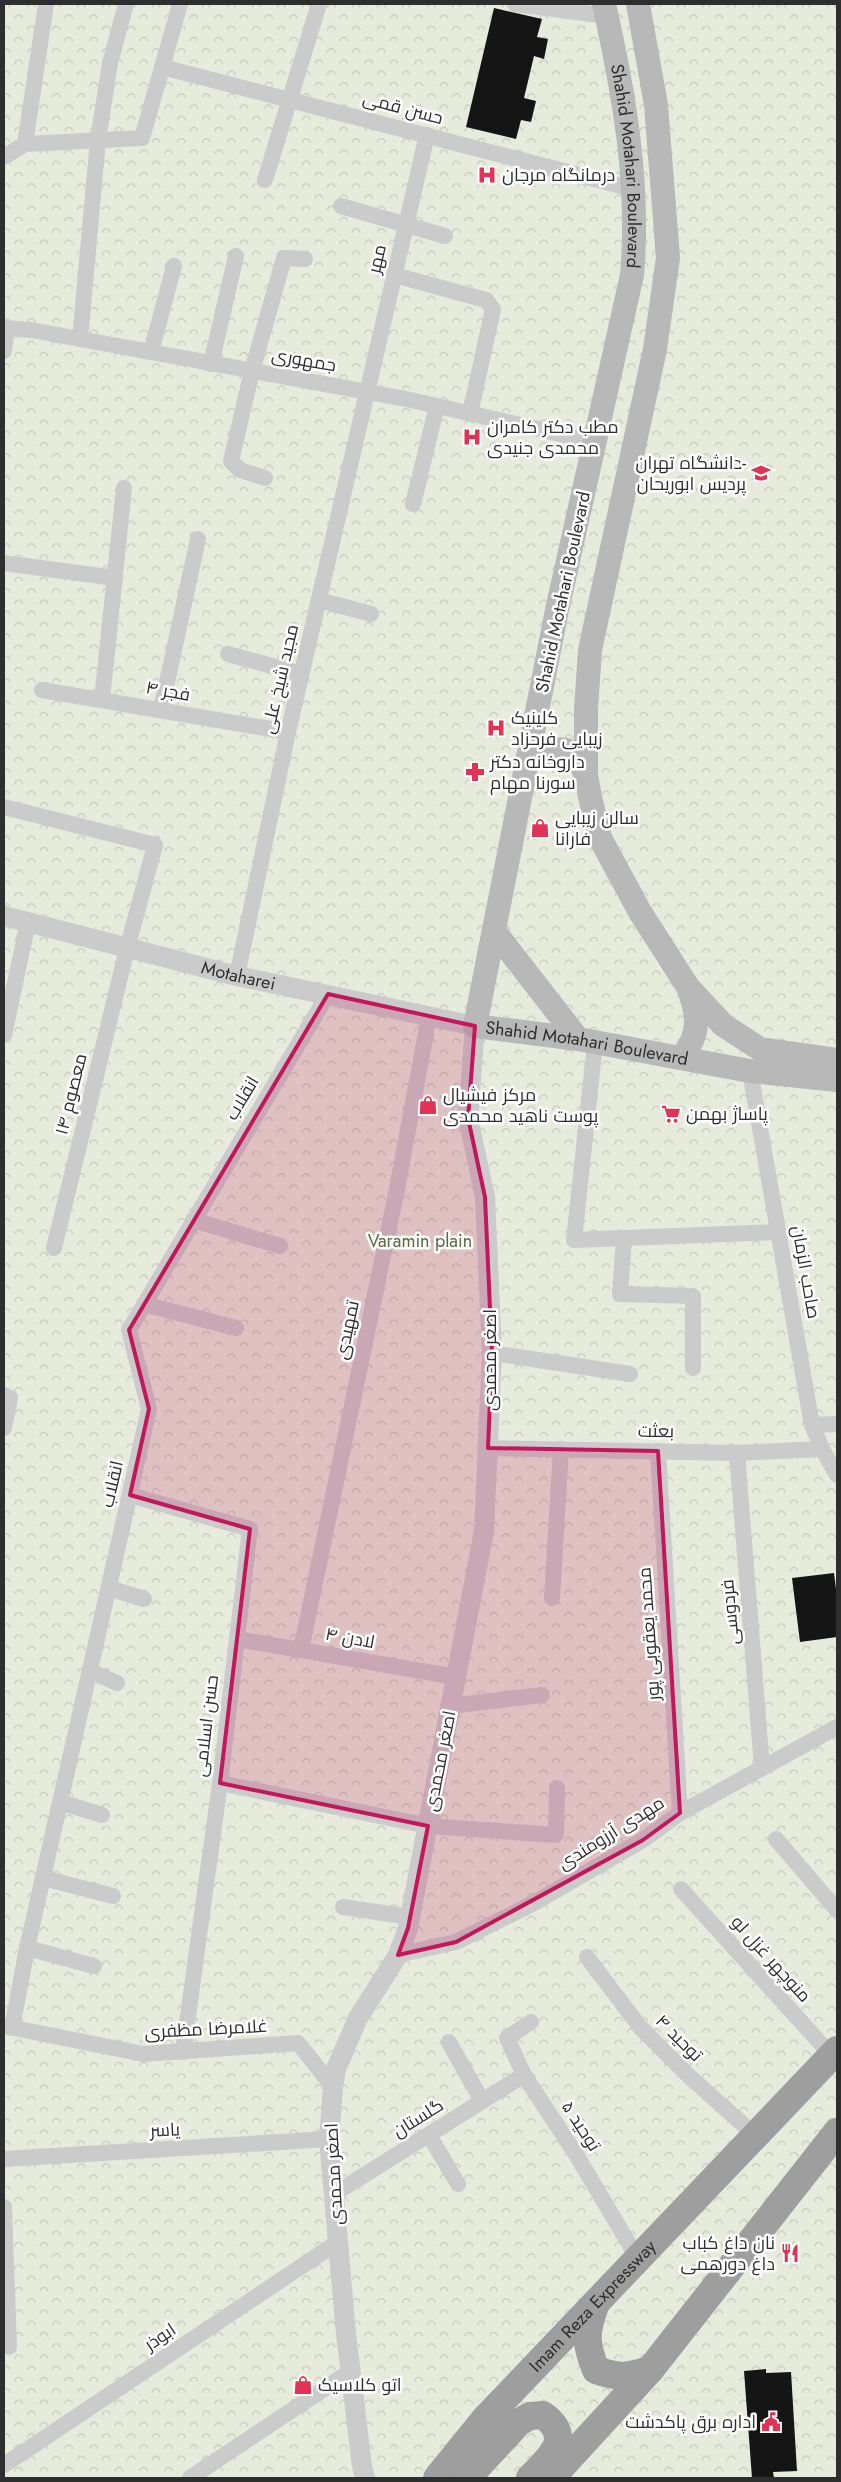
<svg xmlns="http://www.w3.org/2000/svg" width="841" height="2482" font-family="Jost,Cairo,sans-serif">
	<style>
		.forest { fill: url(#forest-crowns) }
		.building { fill: #151515 }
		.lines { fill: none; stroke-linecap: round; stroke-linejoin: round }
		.minor { stroke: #cbcbcb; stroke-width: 16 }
		.tertiary { stroke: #cbcbcb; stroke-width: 20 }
		.secondary { stroke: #b8b8b8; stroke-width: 24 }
		.trunk { stroke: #9e9e9e; stroke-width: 28 }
		.marked { fill: #c2185b; fill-opacity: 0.2; stroke: #c2185b; stroke-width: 4; stroke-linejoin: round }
		.labels { text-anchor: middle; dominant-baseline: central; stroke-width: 5; stroke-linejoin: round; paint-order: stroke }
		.street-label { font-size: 18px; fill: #2e2e2e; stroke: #fff }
		.poi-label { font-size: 18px; fill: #2e2e2e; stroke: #fff; text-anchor: start }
		.park-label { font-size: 18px; fill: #56693c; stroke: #fff }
	</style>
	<defs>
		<pattern id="forest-crowns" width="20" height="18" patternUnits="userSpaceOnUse" patternTransform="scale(1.25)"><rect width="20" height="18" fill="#e6ebdc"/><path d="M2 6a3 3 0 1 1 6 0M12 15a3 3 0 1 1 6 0" fill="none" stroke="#c6cabd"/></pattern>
	</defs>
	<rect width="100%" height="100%" fill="#fff"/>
	<!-- forest -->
	<rect class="forest" x="4" y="4" width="833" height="2474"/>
	<!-- building -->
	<g class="building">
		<polygon points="494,8 542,19 537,37 548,39 544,59 534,56 524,98 536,101 531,122 521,120 516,139 466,127"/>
		<polygon points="834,1573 837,1597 837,1637 800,1642 792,1578"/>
		<polygon points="766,2369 766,2373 791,2372 797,2471 773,2472 774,2478 752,2478 744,2371"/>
	</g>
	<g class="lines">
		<!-- minor -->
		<g class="minor">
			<polyline points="515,4 607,16"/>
			<polyline points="162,67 633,189"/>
			<polyline points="25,144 46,4"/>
			<polyline points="4,157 25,144 142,138 180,4"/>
			<polyline points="265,180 319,4"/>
			<polyline points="341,206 445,236"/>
			<polyline points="394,275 486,300 493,309 470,414"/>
			<polyline points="4,328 31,330 411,400 595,442"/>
			<polyline points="80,339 98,140 110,63 126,4"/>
			<polyline points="4,351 7,328"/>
			<polyline points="151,352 174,266"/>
			<polyline points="211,364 236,256"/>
			<polyline points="265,478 240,470 231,461 252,371 284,258 305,259"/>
			<polyline points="413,504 437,406"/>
			<polyline points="4,563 115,578"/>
			<polyline points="319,600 371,614"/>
			<polyline points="228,654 301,674"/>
			<polyline points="42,690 288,732"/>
			<polyline points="102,700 124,488"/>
			<polyline points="161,710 198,539"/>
			<polyline points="4,807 155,845 127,949 54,1248"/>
			<polyline points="237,976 288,732 427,135"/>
			<polyline points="4,1035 28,922"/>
			<polyline points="595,1044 574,1240 779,1232"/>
			<polyline points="750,1071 812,1425 822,1449 837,1475"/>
			<polyline points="193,1220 280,1246"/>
			<polyline points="624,1239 620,1294 693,1296 693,1368"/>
			<polyline points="144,1304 236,1328"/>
			<polyline points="492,1353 630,1374"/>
			<polyline points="4,1395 10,1398 4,1428"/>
			<polyline points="812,1425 837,1424"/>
			<polyline points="488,1448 737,1453 822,1449"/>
			<polyline points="658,1451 680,1813"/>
			<polyline points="737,1453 762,1768"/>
			<polyline points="130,1495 250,1529 220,1783 183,2052"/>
			<polyline points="109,1588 144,1599"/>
			<polyline points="552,1598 561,1449"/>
			<polyline points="237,1639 456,1677"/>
			<polyline points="301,1650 397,1189 429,1017"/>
			<polyline points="90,1671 117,1683"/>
			<polyline points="450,1706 542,1695"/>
			<polyline points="220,1783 428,1826 556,1835 557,1788"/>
			<polyline points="60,1802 102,1815"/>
			<polyline points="776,1839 837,1910"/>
			<polyline points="43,1878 113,1896"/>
			<polyline points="681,1889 832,2056"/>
			<polyline points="343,1907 410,1917"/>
			<polyline points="27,1948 94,1966"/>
			<polyline points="398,1955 456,1942 532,1904 643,1840 680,1813 837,1727"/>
			<polyline points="587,1957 640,2027 690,2077 756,2136"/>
			<polyline points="531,2022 507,2038 524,2075 577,2156 638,2259"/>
			<polyline points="4,2026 143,2054 298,2043 333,2087"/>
			<polyline points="12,2028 27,1948 149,1409 129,1330 328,994"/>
			<polyline points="449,2042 482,2101"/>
			<polyline points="429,2135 458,2184"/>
			<polyline points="4,2159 329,2139"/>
			<polyline points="334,2194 524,2075"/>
			<polyline points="4,2207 9,2347"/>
			<polyline points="4,2465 338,2242"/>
			<polyline points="190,2478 351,2371"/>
		</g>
		<!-- tertiary -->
		<path class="tertiary" id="s1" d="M4 916 237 976 475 1026 468 1118 485 1197 492 1353 484 1531 408 1928 398 1955 358 2018 336 2069 333 2087 329 2139 346 2334 362 2466 365 2478"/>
		<!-- secondary -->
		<g class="secondary">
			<path id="s2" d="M604 4C624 93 640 184 632 275L557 610 475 1026 578 1039 750 1071 837 1080"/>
			<polyline points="638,4 656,105 668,258 655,349 590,650 586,709 586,775 590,797 600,838 640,912 688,987 723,1025 760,1049 837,1060"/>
			<path d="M529 759C561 746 570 741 586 775"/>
			<polyline points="495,932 578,1039"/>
			<path d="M682 1057C701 1033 698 1016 689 989"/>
		</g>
		<!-- trunk -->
		<g class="trunk">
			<path d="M595 2306C585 2333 585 2343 596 2370 618 2378 627 2377 650 2370"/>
			<path id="s3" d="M437 2478 484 2420 837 2050"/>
			<path d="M467 2478 519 2422 530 2416 543 2415C575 2439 549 2458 530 2478"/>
			<polyline points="551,2478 650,2370 837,2132"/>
		</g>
	</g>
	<!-- marked area -->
	<path class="marked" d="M328 994 475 1026 468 1118 485 1197 492 1353 488 1448 658 1451 680 1813 643 1840 456 1942 398 1955 408 1928 428 1826 220 1783 250 1529 130 1495 149 1409 129 1330Z"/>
	<!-- icons -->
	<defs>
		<g id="hospital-bare" transform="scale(1.5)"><path d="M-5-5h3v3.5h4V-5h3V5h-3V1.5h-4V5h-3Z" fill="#e23354" stroke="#fff" stroke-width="2.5" paint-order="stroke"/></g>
		<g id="university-bare" transform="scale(1.5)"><path d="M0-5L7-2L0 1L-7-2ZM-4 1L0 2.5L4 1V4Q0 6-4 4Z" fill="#e23354" stroke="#fff" stroke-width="2.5" paint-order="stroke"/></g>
		<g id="pharmacy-bare" transform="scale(1.5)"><path d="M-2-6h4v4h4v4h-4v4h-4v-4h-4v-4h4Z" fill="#e23354" stroke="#fff" stroke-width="2.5" paint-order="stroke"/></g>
		<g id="shop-bare" transform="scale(1.5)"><path d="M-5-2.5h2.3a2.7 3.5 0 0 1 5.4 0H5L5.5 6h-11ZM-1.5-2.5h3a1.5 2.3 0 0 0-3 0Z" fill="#e23354" stroke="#fff" stroke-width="2.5" paint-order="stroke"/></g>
		<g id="supermarket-bare" transform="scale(1.5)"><path d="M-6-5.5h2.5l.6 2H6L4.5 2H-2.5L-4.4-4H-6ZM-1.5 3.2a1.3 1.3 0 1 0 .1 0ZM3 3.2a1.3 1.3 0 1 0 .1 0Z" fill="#e23354" stroke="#fff" stroke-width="2.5" paint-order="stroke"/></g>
		<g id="restaurant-bare" transform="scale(1.5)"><path d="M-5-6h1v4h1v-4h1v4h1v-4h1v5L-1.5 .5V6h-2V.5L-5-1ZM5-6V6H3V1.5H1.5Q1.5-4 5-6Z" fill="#e23354" stroke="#fff" stroke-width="2.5" paint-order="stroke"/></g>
		<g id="civic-bare" transform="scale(1.5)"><path d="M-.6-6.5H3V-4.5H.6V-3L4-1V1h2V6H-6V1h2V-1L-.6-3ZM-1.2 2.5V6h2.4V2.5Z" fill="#e23354" stroke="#fff" stroke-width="2.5" paint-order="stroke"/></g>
	</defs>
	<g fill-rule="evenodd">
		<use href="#hospital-bare" x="487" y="175"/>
		<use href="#hospital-bare" x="472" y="437"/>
		<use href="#university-bare" x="761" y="473"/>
		<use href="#hospital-bare" x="496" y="728"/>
		<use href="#pharmacy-bare" x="475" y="772"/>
		<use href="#shop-bare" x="540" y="828"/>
		<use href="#shop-bare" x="428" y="1105"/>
		<use href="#supermarket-bare" x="671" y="1114"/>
		<use href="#restaurant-bare" x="790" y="2253"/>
		<use href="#shop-bare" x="303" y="2385"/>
		<use href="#civic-bare" x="771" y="2422"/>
	</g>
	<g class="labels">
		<!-- street labels -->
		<g class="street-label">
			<text transform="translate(403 108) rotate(15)">حسن قمی</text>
			<text stroke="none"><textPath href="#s2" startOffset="164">Shahid Motahari Boulevard</textPath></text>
			<text transform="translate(377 259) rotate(-77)">مهر</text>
			<text transform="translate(304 360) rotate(10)">جمهوری</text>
			<text transform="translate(563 592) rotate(-78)">Shahid Motahari Boulevard</text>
			<text transform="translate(280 679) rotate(-77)">مجید شیخ علی</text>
			<text transform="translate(168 691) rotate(10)">فجر ۴</text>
			<text stroke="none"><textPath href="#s1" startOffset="242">Motaharei</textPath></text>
			<text stroke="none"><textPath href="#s2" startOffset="1154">Shahid Motahari Boulevard</textPath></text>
			<text transform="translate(71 1094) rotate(-76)">۱۴ معصوم</text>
			<text transform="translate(242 1098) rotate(-59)">انقلاب</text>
			<text transform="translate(806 1272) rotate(80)">صاحب الزمان</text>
			<text transform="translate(347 1330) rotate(-78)">تمهیدی</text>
			<text transform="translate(490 1360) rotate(-90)">اصغر محمدی</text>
			<text transform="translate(656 1431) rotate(1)">بعثت</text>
			<text transform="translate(112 1484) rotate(-77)">انقلاب</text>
			<text transform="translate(730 1612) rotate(-95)">فردوسی</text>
			<text transform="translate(649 1634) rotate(-94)">محمد یعقوبی پور</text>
			<text transform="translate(350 1638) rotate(10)">لادن ۴</text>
			<text transform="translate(206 1726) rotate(-83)">حسن اسلامی</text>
			<text transform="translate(440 1761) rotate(-79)">اصغر محمدی</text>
			<text transform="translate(611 1833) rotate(-32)">مهدی آرزومندی</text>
			<text transform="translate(771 1959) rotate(48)">منوچهر غزل لو</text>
			<text transform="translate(206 2029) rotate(-3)">غلامرضا مظفری</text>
			<text transform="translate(679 2038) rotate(45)">توحید ۴</text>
			<text transform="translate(418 2118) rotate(-32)">گلستان</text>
			<text transform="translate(581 2126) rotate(57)">توحید ۵</text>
			<text transform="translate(165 2130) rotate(-3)">یاسر</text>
			<text transform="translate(334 2174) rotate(-93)">اصغر محمدی</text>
			<text stroke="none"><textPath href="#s3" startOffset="232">Imam Reza Expressway</textPath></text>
			<text transform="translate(160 2337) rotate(-34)">ابوذر</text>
		</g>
		<!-- poi labels -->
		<g class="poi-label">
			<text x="502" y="175">درمانگاه مرجان</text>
			<text x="487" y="427">مطب دکتر کامران<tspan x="487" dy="21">محمدی جنیدی</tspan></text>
			<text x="746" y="463" text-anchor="end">دانشگاه تهران-<tspan x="746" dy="21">پردیس ابوریحان</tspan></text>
			<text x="511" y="718">کلینیک<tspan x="511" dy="21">زیبایی فرحزاد</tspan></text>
			<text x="490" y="762">داروخانه دکتر<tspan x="490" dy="21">سورنا مهام</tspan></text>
			<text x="555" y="818">سالن زیبایی<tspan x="555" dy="21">فارانا</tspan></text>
			<text x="443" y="1095">مرکز فیشیال<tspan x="443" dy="21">پوست ناهید محمدی</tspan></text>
			<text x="686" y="1114">پاساژ بهمن</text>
			<text x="775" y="2243" text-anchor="end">نان داغ کباب<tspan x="775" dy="21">داغ دورهمی</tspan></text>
			<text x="318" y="2385">اتو کلاسیک</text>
			<text x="756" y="2422" text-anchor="end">اداره برق پاکدشت</text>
		</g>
		<!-- park labels -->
		<g class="park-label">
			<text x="420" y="1241">Varamin plain</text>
		</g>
	</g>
	<!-- border -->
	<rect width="841" height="2482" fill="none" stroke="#2e2e2e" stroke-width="10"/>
</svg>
